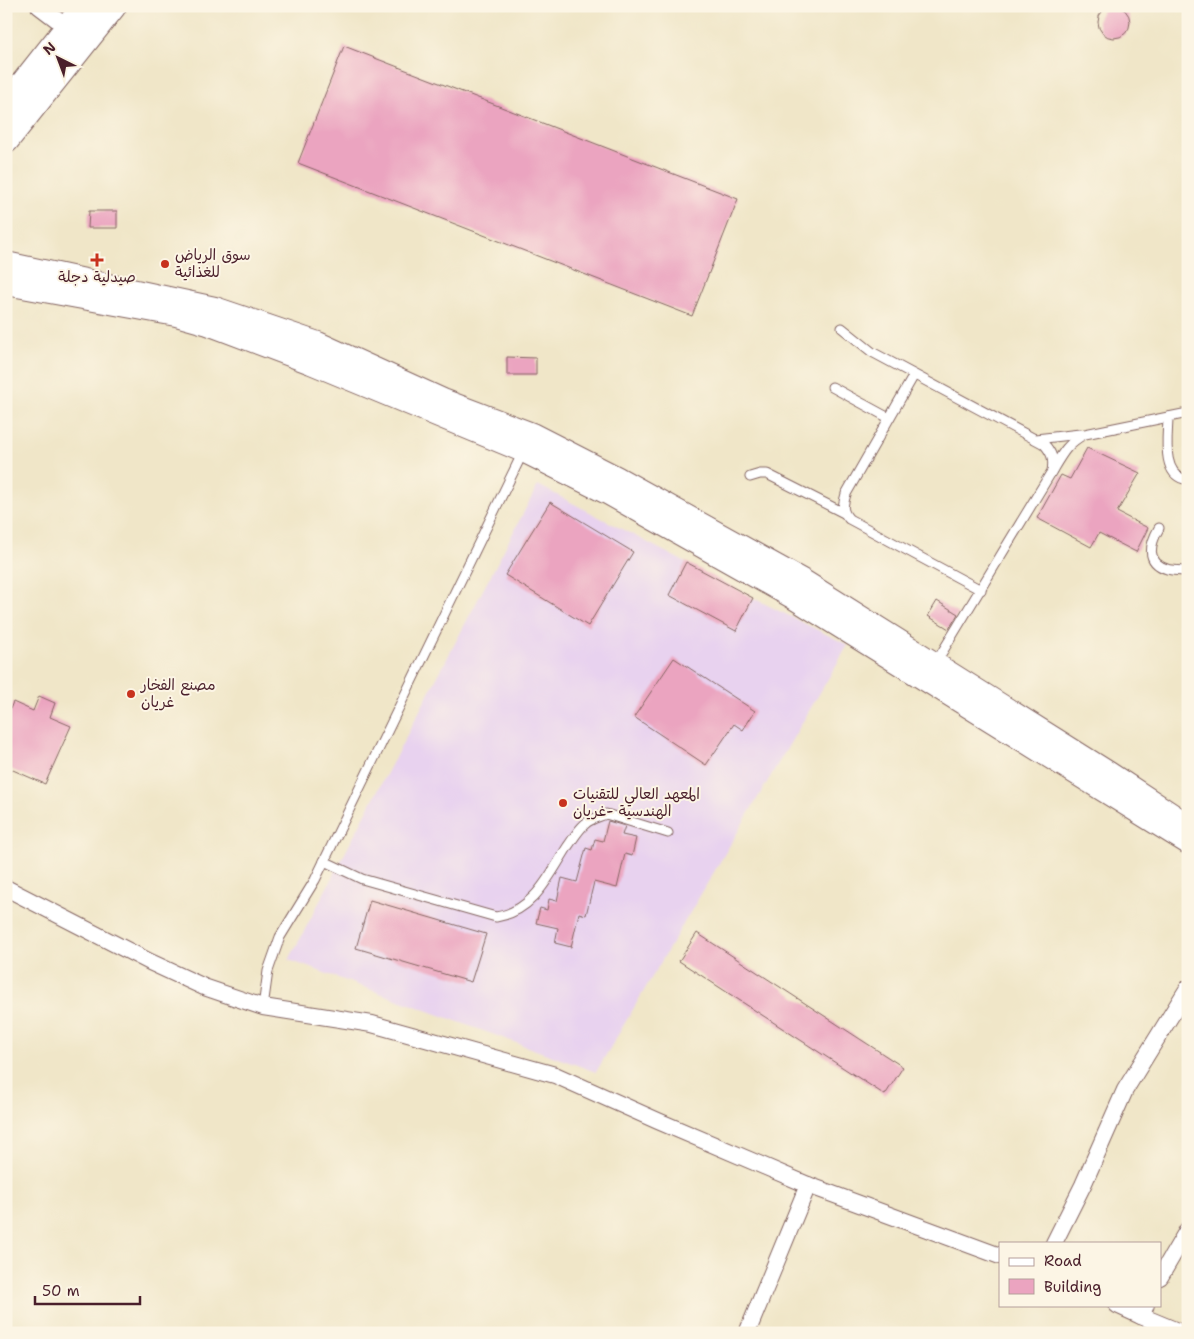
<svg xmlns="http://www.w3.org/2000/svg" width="1194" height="1339" font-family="'Shantell Sans','Playpen Sans Arabic',sans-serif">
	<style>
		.built { fill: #e8d2ef }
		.building { fill: #eba4c0 }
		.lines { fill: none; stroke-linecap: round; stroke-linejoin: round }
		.service-casing { stroke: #846562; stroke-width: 11 }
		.minor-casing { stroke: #846562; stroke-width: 18 }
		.secondary-casing { stroke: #846562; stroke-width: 24 }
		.primary-casing { stroke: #846562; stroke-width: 28 }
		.service { stroke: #fff; stroke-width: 9 }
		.minor { stroke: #fff; stroke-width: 16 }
		.secondary { stroke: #fff; stroke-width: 22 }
		.primary { stroke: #fff; stroke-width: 26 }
		.poi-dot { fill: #c8321e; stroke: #fcf5e5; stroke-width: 2 }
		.labels { text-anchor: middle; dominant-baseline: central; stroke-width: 4; stroke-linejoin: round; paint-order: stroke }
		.poi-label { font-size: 15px; fill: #4a1f2b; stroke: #fcf5e5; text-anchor: start }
	</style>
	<rect width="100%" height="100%" fill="#fcf5e5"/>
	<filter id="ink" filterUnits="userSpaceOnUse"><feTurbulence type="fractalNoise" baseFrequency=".02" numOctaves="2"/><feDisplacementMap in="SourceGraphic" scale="10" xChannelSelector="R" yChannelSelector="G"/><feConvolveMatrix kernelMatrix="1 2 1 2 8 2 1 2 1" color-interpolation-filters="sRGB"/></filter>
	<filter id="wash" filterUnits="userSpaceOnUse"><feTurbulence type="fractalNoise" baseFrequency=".0096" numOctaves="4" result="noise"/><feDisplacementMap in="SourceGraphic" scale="20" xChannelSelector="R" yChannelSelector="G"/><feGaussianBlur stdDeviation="1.12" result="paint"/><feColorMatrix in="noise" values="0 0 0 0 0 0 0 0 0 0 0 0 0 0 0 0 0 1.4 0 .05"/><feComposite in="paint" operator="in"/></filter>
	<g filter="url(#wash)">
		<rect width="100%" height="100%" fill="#f0e6c8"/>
		<!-- built -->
		<polygon class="built" points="538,485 753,598 848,645 596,1072 289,960"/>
		<g id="blocks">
			<!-- building -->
			<g class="building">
				<circle cx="1114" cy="22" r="16"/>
				<polygon points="344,46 738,199 692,316 298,163"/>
				<polygon points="89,211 117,211 117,228 88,228"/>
				<polygon points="507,357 536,358 536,375 507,375"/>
				<polygon points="1087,448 1140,473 1117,512 1148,528 1136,552 1099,533 1091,547 1037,518 1061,475 1070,479"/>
				<polygon points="550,502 633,552 588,626 505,575"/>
				<polygon points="686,562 753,598 736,631 669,595"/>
				<polygon points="937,601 958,614 949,629 928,616"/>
				<polygon points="674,658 755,711 743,730 734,724 706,765 634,717"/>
				<polygon points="39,696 55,703 50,717 71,726 45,784 6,767 6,718 13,702 33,711"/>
				<polygon points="608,821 625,826 622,835 636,838 632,856 625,854 617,888 594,882 586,915 579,913 571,947 555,943 558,928 536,923 540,908 547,910 549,899 557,901 562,878 577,882 586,848 592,850 595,839 603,841"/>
				<polygon points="370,900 486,934 471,982 356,948"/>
				<polygon points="697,933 903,1067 885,1095 679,961"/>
			</g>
		</g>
	</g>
	<g filter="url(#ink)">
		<use href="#blocks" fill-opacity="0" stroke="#846562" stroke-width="1"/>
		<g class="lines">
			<!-- service casing -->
			<g class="service-casing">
				<g id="service">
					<path d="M842 328 872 352 1044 444C1052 453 1054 459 1052 471L935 664"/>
					<path d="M914 375 846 494C843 505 841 510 849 519L981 590"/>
					<polyline points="832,387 889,418"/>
					<path d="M1168 417C1168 435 1161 473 1184 479"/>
					<polyline points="1036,439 1080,434"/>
					<path d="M1053 469C1063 452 1068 443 1085 434L1188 413"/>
					<polyline points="750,477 760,474 767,474 844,513"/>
					<path d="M1159 528C1150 544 1145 562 1167 569 1173 571 1181 570 1188 572"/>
					<path d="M324 861 362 879 496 917C534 911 549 876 568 846 573 839 578 830 585 824 590 819 599 817 606 814L668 833"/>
					<polyline points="263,1007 268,971 280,937 315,880 523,452"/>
				</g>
			</g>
			<!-- minor casing -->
			<g class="minor-casing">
				<g id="minor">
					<polyline points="39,6 68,28"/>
					<polyline points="6,888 150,962 204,987 263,1007 372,1024 555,1075 658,1121 808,1185 1000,1256"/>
					<polyline points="1054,1243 1083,1185 1125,1090 1188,988"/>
					<polyline points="1160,1277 1188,1229"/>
					<polyline points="1117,1305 1141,1316 1146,1305"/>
					<polyline points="1141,1316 1182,1333"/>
					<polyline points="747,1333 808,1185"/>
				</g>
			</g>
			<!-- secondary casing -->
			<g class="secondary-casing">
				<g id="secondary">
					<polyline points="6,263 215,308 318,343 443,400 532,434 618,478 802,580 1109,773 1188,825"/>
					<polyline points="6,284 176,315 208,324 311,363 523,451 609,494 792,597 1188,843"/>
				</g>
			</g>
			<!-- primary casing -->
			<g class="primary-casing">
				<g id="primary">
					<polyline points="6,106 85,6"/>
					<polyline points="6,140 113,6"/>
				</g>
			</g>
			<!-- service -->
			<use href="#service" class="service"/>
			<!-- minor -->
			<use href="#minor" class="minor"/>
			<!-- secondary -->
			<use href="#secondary" class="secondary"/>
			<!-- primary -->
			<use href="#primary" class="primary"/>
		</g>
	</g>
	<!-- markers -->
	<g class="poi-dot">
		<path d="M94.5 252.5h5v5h5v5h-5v5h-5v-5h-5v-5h5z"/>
		<circle cx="165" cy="264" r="5"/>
		<circle cx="131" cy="694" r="5"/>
		<circle cx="563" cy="803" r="5"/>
	</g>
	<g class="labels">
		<!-- poi labels -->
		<g class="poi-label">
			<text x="175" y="255">سوق الرياض<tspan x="175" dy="17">للغذائية</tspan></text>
			<text x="97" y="277" text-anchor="middle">صيدلية دجلة</text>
			<text x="141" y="685">مصنع الفخار<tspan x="141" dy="17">غريان</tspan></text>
			<text x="573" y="794">المعهد العالي للتقنيات<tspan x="573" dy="17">الهندسية -غريان</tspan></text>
		</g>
	</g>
	<!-- margin -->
	<rect width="1194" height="1339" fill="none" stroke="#fcf5e5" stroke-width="25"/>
	<!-- legend -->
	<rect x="999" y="1242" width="162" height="65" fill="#fcf5e5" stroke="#b59f9b"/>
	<rect x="1009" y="1258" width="25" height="8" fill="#ffffff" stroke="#b59f9b"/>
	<text x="1044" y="1266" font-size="15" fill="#4a1f2b">Road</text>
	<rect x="1009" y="1279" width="25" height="15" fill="#eba4c0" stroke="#b59f9b"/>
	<text x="1044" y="1292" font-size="15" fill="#4a1f2b">Building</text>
	<!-- north arrow -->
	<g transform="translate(58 58) rotate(318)" stroke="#fcf5e5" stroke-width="4" paint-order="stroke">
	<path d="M0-4L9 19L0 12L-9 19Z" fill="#4a1f2b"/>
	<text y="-8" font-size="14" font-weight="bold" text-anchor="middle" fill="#4a1f2b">N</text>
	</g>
	<!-- scale -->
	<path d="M35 1296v8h105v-8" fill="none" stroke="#4a1f2b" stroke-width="2.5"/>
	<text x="42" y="1296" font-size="15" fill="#4a1f2b" stroke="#fcf5e5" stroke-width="4" paint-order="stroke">50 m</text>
</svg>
